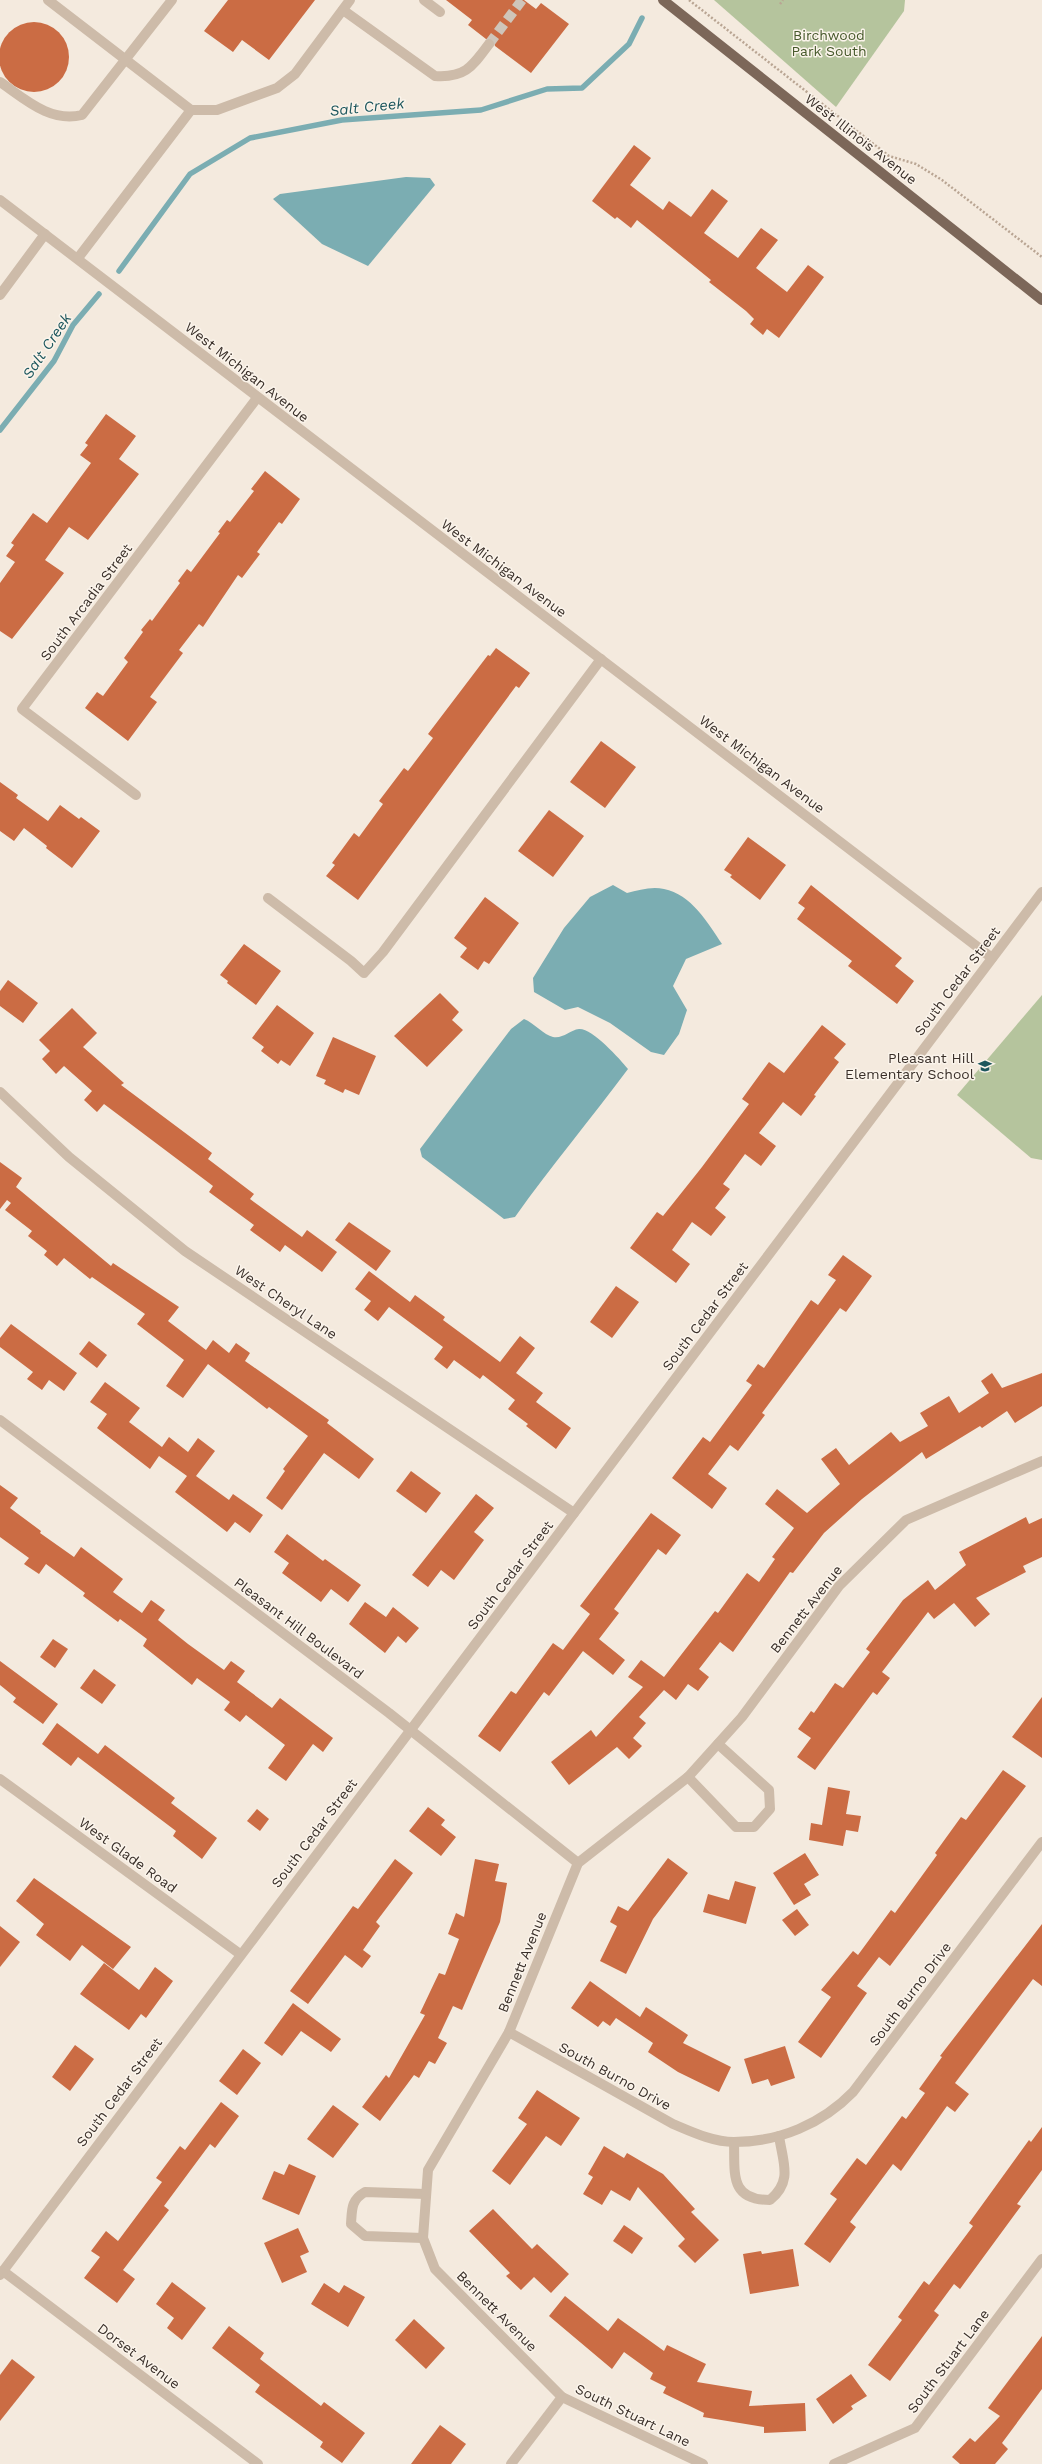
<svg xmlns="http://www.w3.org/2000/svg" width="1042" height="2464" font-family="'Work Sans',sans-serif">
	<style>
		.green { fill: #b5c49d }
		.water { fill: #7badb2 }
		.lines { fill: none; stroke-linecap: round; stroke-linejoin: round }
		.stream { stroke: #7badb2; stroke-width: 5.5 }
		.building { fill: #cb6c44 }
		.minor-tunnel { stroke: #cfc5ba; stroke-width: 10; stroke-dasharray: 10 5; stroke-linecap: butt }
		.path { stroke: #b9a593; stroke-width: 2.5; stroke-dasharray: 2 2; stroke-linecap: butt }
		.minor { stroke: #cdbba9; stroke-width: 10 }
		.major { stroke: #7c6759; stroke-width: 10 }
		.labels { text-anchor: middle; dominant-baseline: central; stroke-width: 3; stroke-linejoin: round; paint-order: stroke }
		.park-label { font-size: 14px; fill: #46592b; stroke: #fbf4eb }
		.street-label { font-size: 14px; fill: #392f29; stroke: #fbf4eb }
		.poi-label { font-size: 14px; fill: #392f29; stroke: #fbf4eb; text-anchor: end }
		.water-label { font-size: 15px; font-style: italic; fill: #1c565d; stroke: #fbf4eb }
	</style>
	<rect width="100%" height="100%" fill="#f4eade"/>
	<!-- green -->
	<g class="green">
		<polygon points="714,0 905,0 904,11 836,107"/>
		<polygon points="1042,995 1042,1160 1031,1158 957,1095"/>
	</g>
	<!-- water -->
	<g class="water">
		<polygon points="406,177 430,178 435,185 368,266 322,244 273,199 280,194"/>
		<path d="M613 885 627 893C639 890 652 886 664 889 691 894 708 923 722 944L686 959 673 986 687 1010 679 1034 664 1055 651 1052 610 1023 578 1007 565 1010 534 992 533 978 564 928 590 897Z"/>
		<path d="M524 1019C534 1023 544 1035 553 1037 563 1039 570 1030 579 1029 592 1028 620 1059 628 1069 591 1119 551 1166 515 1217L504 1219 422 1157 420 1149 511 1029Z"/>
	</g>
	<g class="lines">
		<!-- stream -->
		<g class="stream">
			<polyline points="119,271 190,174 250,138 342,120 481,110 547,89 582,88 629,44 642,18"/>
			<polyline points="0,430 54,361 73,325 99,294"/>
		</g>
	</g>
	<!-- building -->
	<g class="building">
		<polygon points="228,0 315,0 269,60 242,40 233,52 204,31"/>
		<polygon points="446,0 524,0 536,9 541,3 569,24 531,73 495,46 493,39 486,39 468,25 472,20"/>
		<circle cx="34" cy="57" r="35"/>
		<polygon points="634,145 651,158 630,185 663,210 669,201 691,217 712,189 728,201 704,233 738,258 761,228 778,240 756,268 787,292 808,265 824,277 779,338 767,329 763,335 750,324 754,319 746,311 709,282 711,280 637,220 631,228 617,217 615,219 592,201"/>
		<polygon points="106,414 136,436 119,459 139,474 88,540 69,527 45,560 64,573 12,639 0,631 0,583 15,562 6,556 14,545 11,543 33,513 47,523 91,463 80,455 88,445 85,443"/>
		<polygon points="265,471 300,499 282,524 279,522 257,552 260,554 242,578 238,575 203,627 199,624 179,650 183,653 150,697 157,702 128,741 85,708 97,692 103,696 128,662 124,658 143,632 141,630 150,619 152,621 180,583 178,581 187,569 191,572 220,533 218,532 227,520 230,522 254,491 251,489"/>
		<polygon points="496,648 530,673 519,688 516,686 358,900 326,876 335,865 332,863 354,833 359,837 383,804 379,801 404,768 408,771 433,738 428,734 488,655 490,656"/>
		<polygon points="601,741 636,767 605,808 570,782"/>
		<polygon points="0,782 18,795 16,798 48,821 60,805 79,819 81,817 100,831 72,868 46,848 47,846 24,828 14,841 0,831"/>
		<polygon points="549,810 584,836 553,877 518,851"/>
		<polygon points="748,837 786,865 760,900 730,877 732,875 724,870"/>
		<polygon points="811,885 902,958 895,966 914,981 897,1004 848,966 852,961 797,919 805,908 798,903"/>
		<polygon points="485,897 519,923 489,964 484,961 478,970 460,957 467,948 454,938"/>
		<polygon points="244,944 281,971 256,1005 227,983 228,981 220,975"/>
		<polygon points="8,980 38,1003 23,1023 0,1006 0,991"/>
		<polygon points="440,993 459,1012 452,1020 463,1030 427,1067 394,1036"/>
		<polygon points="277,1005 314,1033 290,1066 281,1060 278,1064 261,1051 264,1047 252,1038"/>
		<polygon points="72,1008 97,1033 83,1047 124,1083 121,1085 212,1153 208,1159 254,1194 250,1199 302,1237 307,1230 337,1252 322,1272 285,1245 280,1252 250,1230 254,1225 209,1192 213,1186 104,1104 97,1112 84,1100 92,1091 64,1066 56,1074 42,1059 50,1051 39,1040"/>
		<polygon points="822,1025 846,1044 834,1058 839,1062 814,1095 816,1096 801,1116 783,1102 759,1133 776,1146 761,1166 745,1154 723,1184 730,1189 715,1208 726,1217 711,1236 692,1222 672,1250 690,1264 676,1283 630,1248 657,1212 663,1216 702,1167 749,1104 742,1099 769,1062 784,1073"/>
		<polygon points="333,1037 376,1056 359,1095 345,1089 343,1093 324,1084 326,1080 316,1076"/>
		<polygon points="0,1162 22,1178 16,1187 111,1266 113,1263 179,1307 168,1321 206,1350 213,1340 229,1353 236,1343 250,1353 245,1361 329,1420 327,1423 374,1459 359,1479 324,1453 282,1510 266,1498 285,1471 283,1469 308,1436 269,1407 267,1409 208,1364 183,1398 166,1386 184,1360 137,1324 145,1314 92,1277 90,1279 64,1258 57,1266 44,1255 47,1251 28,1236 32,1231 5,1210 11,1203 7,1200 0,1209"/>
		<polygon points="349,1222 391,1251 376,1271 335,1240"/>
		<polygon points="843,1255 872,1276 846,1312 840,1308 762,1413 765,1415 738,1451 730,1445 708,1474 727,1488 712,1509 672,1478 703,1437 710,1442 752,1385 746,1381 758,1364 764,1368 811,1300 818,1305 836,1280 828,1275"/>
		<polygon points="369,1271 410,1302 415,1295 445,1317 443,1320 500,1362 520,1336 535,1348 516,1373 543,1393 536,1402 571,1428 556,1449 526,1426 528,1424 508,1409 515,1400 483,1375 480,1379 454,1360 447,1369 434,1359 443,1347 389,1307 378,1321 364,1310 371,1301 355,1289"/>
		<polygon points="616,1286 639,1302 612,1338 590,1322"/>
		<polygon points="11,1324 77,1373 64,1391 49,1380 42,1390 27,1379 33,1372 0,1347 0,1338"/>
		<polygon points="89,1341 107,1355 97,1368 79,1354"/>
		<polygon points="992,1373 1002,1388 1042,1373 1042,1406 1015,1423 1007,1411 982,1428 980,1426 926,1459 922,1452 862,1499 824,1533 793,1573 790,1572 733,1652 720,1642 699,1669 709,1677 698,1691 688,1684 676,1700 664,1690 639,1717 646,1723 633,1738 642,1746 629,1759 617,1747 569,1785 551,1762 591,1730 596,1737 643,1687 628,1677 641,1660 664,1677 715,1611 718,1613 747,1573 759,1582 775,1559 772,1557 794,1528 765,1504 777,1489 807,1513 840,1484 821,1459 836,1448 849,1465 891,1432 900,1442 928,1426 920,1413 949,1396 959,1413 989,1393 981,1381"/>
		<polygon points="105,1382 140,1408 129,1422 162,1447 169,1437 188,1452 198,1438 215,1451 196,1476 229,1500 233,1494 263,1515 250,1533 235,1522 227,1532 175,1492 187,1476 159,1456 150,1469 97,1428 107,1414 90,1402"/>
		<polygon points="411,1471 441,1493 426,1513 396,1491"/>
		<polygon points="0,1485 18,1498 10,1508 41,1531 40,1533 74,1557 81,1547 123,1579 113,1592 142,1613 151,1600 165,1610 158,1620 188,1644 224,1670 231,1661 245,1671 237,1682 272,1708 280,1698 333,1738 323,1752 313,1744 286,1781 268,1768 285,1745 246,1715 240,1722 224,1710 230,1702 197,1678 192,1685 143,1646 147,1639 120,1619 118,1622 83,1596 85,1593 46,1564 39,1574 24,1564 29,1558 0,1537"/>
		<polygon points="476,1494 494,1508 474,1532 484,1540 454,1580 441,1570 428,1587 412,1575"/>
		<polygon points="651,1513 681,1535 666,1555 658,1549 614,1609 619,1613 599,1639 625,1660 613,1675 583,1651 549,1696 544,1692 500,1752 478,1736 511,1691 516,1694 553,1643 563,1650 590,1614 580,1606"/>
		<polygon points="1026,1517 1029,1524 1042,1518 1042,1557 1023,1566 1026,1572 976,1598 990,1614 975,1627 954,1603 934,1619 928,1612 882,1672 890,1678 877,1695 873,1692 815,1770 797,1757 811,1738 798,1729 811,1711 814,1713 835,1683 843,1688 870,1652 866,1649 903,1600 928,1580 935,1590 966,1565 959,1552"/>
		<polygon points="287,1534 323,1561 325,1559 361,1585 348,1602 331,1589 321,1602 282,1573 289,1563 274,1552"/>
		<polygon points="365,1602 386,1617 393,1607 419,1628 406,1643 398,1636 385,1653 349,1624"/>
		<polygon points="53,1639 68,1649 55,1668 40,1657"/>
		<polygon points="0,1661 58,1704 43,1724 13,1702 16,1698 0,1685"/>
		<polygon points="94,1669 116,1685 102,1704 80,1688"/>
		<polygon points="1042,1697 1042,1758 1012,1737"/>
		<polygon points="57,1723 98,1754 105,1745 175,1798 171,1803 217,1838 202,1859 173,1836 176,1831 78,1757 71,1766 42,1744"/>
		<polygon points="1003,1770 1026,1786 890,1966 879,1957 857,1986 867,1993 821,2058 798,2042 831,1997 821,1990 853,1951 858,1955 891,1910 895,1913 937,1855 935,1853 961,1817 966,1820"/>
		<polygon points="828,1787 850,1791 846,1814 861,1816 858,1832 846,1830 843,1846 809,1840 811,1823 822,1825"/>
		<polygon points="428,1807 445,1820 441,1825 456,1837 441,1856 409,1831"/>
		<polygon points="257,1809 269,1819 260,1831 247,1821"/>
		<polygon points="805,1853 819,1875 804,1884 811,1895 794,1905 773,1873"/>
		<polygon points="668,1858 688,1873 653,1919 626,1974 600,1961 617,1926 610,1922 618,1906 628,1911"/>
		<polygon points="395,1859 413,1873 376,1922 380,1926 363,1950 371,1956 362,1968 345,1955 308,2004 290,1991 353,1906 358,1909"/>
		<polygon points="475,1859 499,1864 495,1881 507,1883 500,1922 462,2010 453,2006 438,2038 447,2043 435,2064 429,2061 419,2078 414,2075 380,2121 362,2107 386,2075 389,2078 425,2015 420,2013 439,1973 445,1975 459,1939 448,1934 456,1913 464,1917"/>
		<polygon points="34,1878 131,1947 113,1969 82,1945 70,1961 36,1935 44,1924 16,1901"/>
		<polygon points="735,1881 756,1887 746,1924 703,1912 708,1894 729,1900"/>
		<polygon points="797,1909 809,1925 795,1936 782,1920"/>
		<polygon points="1042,1924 1042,1986 1033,1979 955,2083 969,2094 955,2112 947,2106 901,2171 893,2164 850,2222 856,2227 830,2263 804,2244 837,2199 830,2194 857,2158 866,2165 902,2116 906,2119 925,2093 919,2089 942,2057 940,2056"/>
		<polygon points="0,1926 20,1942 0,1967"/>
		<polygon points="104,1963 139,1990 155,1967 173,1981 146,2018 141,2014 129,2030 80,1994"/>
		<polygon points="590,1981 640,2017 646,2007 688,2035 683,2043 731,2067 719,2092 678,2072 648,2052 653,2043 616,2018 610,2026 603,2021 598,2027 571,2008"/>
		<polygon points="293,2003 341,2039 331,2052 301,2031 282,2056 264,2043"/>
		<polygon points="75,2045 94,2059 70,2091 52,2077"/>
		<polygon points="785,2046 795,2078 771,2086 768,2079 752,2084 744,2059"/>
		<polygon points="243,2049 261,2063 237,2095 219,2081"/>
		<polygon points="537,2090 580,2118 561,2146 546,2136 510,2185 492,2171 527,2124 518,2118"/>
		<polygon points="221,2102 239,2116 215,2148 210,2144 164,2206 169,2210 123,2270 135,2279 117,2303 84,2278 100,2257 91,2251 106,2231 118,2241 162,2182 156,2178 180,2146 185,2150"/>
		<polygon points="333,2105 359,2124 333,2158 307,2139"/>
		<polygon points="1042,2127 1042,2170 1017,2204 1021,2206 960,2289 954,2284 934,2311 939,2315 890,2381 868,2365 902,2320 898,2317 924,2281 929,2285 973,2226 969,2223 1029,2140 1031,2142"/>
		<polygon points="604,2146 624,2158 627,2153 663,2174 695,2209 691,2212 719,2240 695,2263 678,2246 685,2239 638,2187 630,2201 611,2190 602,2205 583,2194 593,2177 588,2174"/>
		<polygon points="289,2164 316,2176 299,2215 262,2199 274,2171 284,2175"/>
		<polygon points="493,2209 532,2249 537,2244 569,2274 551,2293 534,2277 521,2290 506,2276 510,2273 469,2231"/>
		<polygon points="624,2225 643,2238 632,2254 613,2241"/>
		<polygon points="298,2228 309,2252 300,2256 307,2272 282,2283 264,2243"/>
		<polygon points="793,2249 799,2286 750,2294 743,2254 761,2251 762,2254"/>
		<polygon points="172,2282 206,2308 182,2340 167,2328 174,2318 156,2304"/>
		<polygon points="324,2283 339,2293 344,2285 365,2297 348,2327 311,2304"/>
		<polygon points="565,2296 608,2331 618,2318 664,2351 667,2345 706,2364 697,2382 752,2391 749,2406 805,2403 806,2431 764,2433 764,2427 703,2417 704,2413 663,2393 666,2387 650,2379 653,2373 624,2352 612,2369 549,2316"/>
		<polygon points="414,2319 445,2348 426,2369 395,2340"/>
		<polygon points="229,2326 264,2353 260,2359 321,2406 324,2402 365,2433 342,2463 320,2447 323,2442 255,2392 260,2385 212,2348"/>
		<polygon points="1042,2336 1042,2389 1002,2443 1008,2449 995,2464 960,2464 952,2457 970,2438 975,2442 1000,2416 988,2408"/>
		<polygon points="12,2359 35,2377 0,2421 0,2375"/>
		<polygon points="851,2374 867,2396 851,2406 853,2409 833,2424 816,2399"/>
		<polygon points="440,2425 466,2444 451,2464 411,2464"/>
	</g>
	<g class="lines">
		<!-- minor-tunnel -->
		<polyline class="minor-tunnel" points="489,44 522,0"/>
		<!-- path -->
		<g class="path">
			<polyline points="689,0 889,156 916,164 942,180 1042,257"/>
			<polyline points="780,4 783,0"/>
		</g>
		<!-- minor -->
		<g class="minor">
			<polyline points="48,0 191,110 217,110 277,88 295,74 350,0"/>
			<polyline points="424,0 440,12"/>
			<path d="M343 10 435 76C465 78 472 67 489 44"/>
			<path d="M0 82C25 99 50 123 82 115L172 0"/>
			<polyline points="0,200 992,958"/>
			<polyline points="78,258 191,110"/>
			<polyline points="0,295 45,234"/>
			<polyline points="136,795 22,709 257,398"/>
			<polyline points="268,898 351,961 364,973 383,952 601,659"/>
			<polyline points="0,1092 69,1157 185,1251 574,1513"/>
			<polyline points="0,1420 389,1713 578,1863"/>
			<polyline points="688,1777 736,1827 754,1827 770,1809 769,1790 718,1744"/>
			<polyline points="0,1779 240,1954"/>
			<path d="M509 2032 673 2124C692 2132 713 2142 734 2142 779 2142 822 2124 853 2092L1042 1842"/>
			<path d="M734 2142C735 2173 729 2200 770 2200 793 2181 783 2163 779 2136"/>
			<path d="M423 2238 365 2236 351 2224C352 2209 351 2200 365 2192L426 2194"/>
			<polyline points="3,2271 258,2464"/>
			<polyline points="0,2275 1042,892"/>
			<polyline points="511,2464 562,2397"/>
			<polyline points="703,2464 562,2397 435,2269 423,2238 428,2170 509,2032 578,1863 688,1777 742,1717 839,1586 906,1520 1042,1461"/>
			<polyline points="834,2464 915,2428 1042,2259"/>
		</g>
		<!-- major -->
		<polyline class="major" points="663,0 1042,300"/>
	</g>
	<!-- icons -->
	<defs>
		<g id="school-bare" transform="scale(1.08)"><path d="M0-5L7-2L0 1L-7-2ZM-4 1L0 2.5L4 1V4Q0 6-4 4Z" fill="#1c565d" stroke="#fbf4eb" stroke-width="2.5" paint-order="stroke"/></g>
	</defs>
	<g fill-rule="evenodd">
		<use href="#school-bare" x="985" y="1066"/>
	</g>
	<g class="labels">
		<!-- park labels -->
		<g class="park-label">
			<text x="829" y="35">Birchwood<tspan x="829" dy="16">Park South</tspan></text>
		</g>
		<!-- street labels -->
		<g class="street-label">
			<text transform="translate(861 139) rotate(38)">West Illinois Avenue</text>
			<text transform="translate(247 372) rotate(38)">West Michigan Avenue</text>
			<text transform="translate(504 568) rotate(37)">West Michigan Avenue</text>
			<text transform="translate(86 602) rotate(-53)">South Arcadia Street</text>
			<text transform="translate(762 764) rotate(37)">West Michigan Avenue</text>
			<text transform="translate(957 981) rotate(-53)">South Cedar Street</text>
			<text transform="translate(286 1302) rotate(34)">West Cheryl Lane</text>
			<text transform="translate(705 1316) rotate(-53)">South Cedar Street</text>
			<text transform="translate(510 1575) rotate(-53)">South Cedar Street</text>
			<text transform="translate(806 1609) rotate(-52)">Bennett Avenue</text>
			<text transform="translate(299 1628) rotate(37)">Pleasant Hill Boulevard</text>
			<text transform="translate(314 1833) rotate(-53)">South Cedar Street</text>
			<text transform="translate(128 1855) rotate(36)">West Glade Road</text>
			<text transform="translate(522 1962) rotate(-68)">Bennett Avenue</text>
			<text transform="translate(910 1994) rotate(-53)">South Burno Drive</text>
			<text transform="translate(615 2076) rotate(29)">South Burno Drive</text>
			<text transform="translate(119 2092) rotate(-53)">South Cedar Street</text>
			<text transform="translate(497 2311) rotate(45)">Bennett Avenue</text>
			<text transform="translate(139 2356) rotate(37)">Dorset Avenue</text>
			<text transform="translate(948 2361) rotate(-53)">South Stuart Lane</text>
			<text transform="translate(633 2415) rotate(26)">South Stuart Lane</text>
		</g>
		<!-- poi labels -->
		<g class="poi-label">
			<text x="974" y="1058">Pleasant Hill<tspan x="974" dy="16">Elementary School</tspan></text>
		</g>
		<!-- water labels -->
		<g class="water-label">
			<text transform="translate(367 107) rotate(-6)">Salt Creek</text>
			<text transform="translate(47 346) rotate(-56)">Salt Creek</text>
		</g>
	</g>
</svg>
